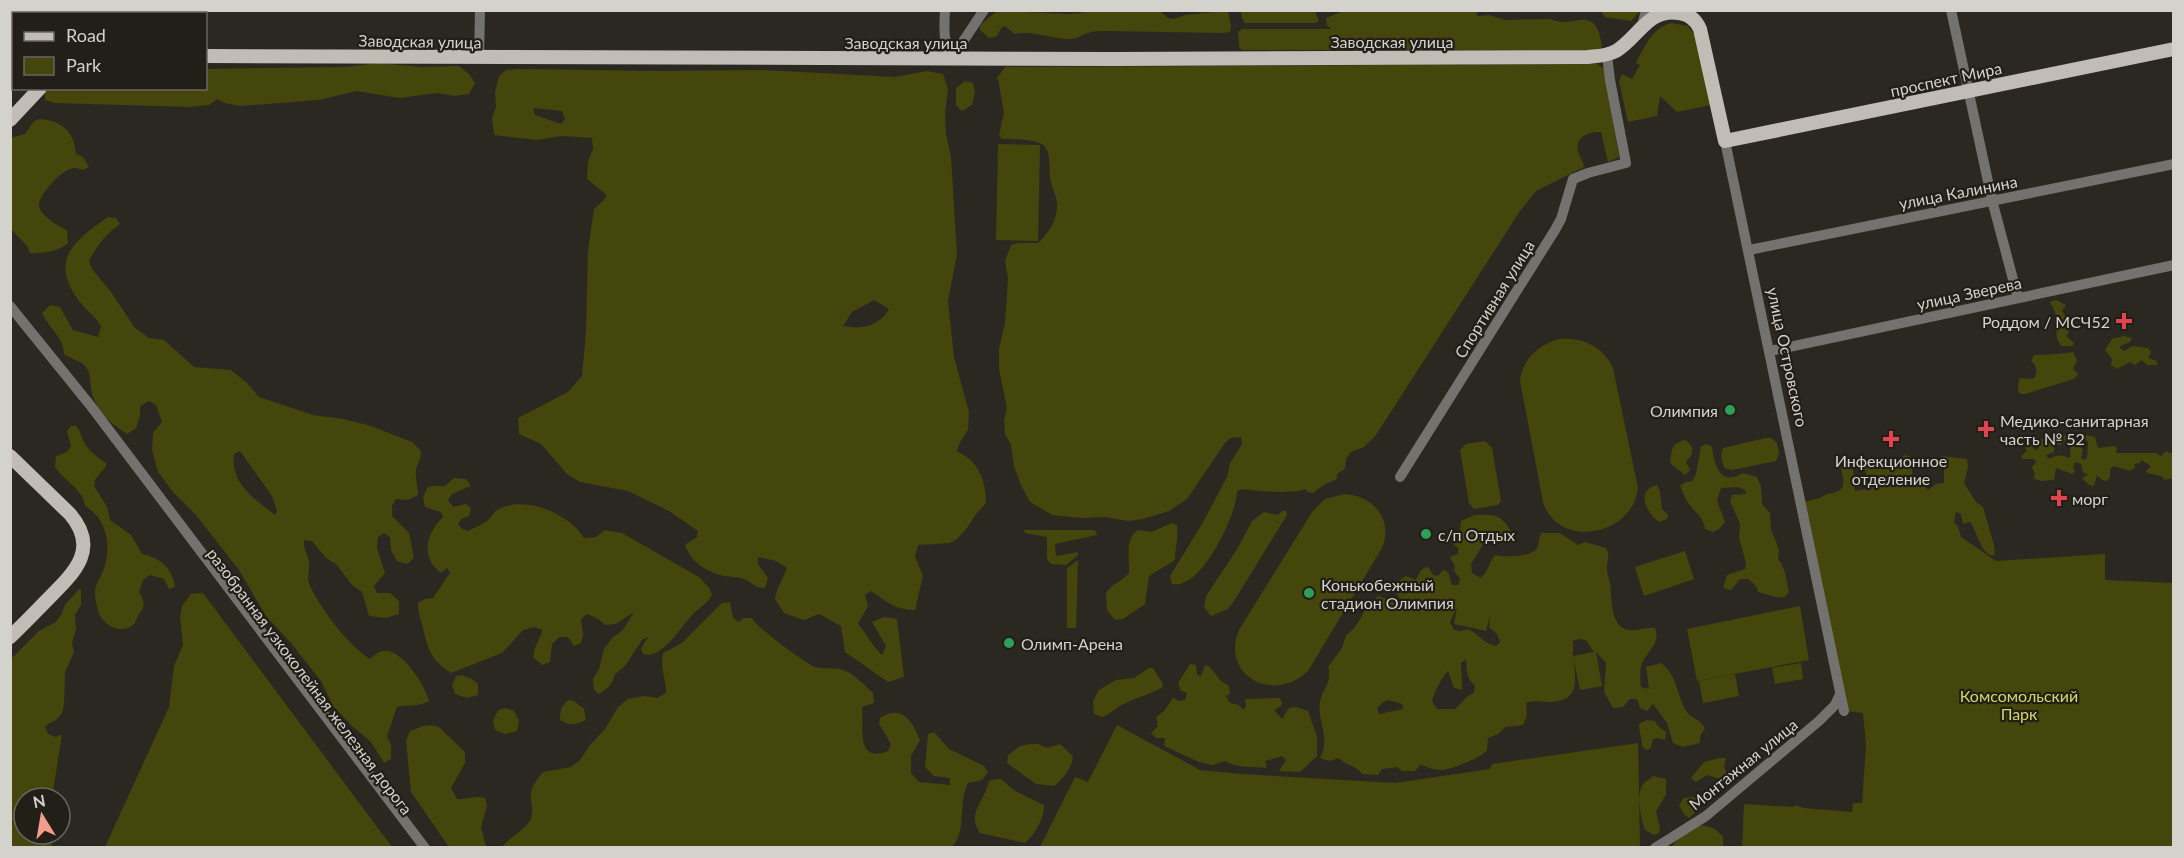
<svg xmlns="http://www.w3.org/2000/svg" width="2184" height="858" font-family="Lato,sans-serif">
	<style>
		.green { fill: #45460b; fill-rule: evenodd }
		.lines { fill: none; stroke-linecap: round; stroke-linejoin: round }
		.minor { stroke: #74726f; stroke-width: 10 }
		.major { stroke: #c1bcb5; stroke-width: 14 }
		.health-dot { fill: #e0444e; stroke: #221e18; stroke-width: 2 }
		.leisure-dot { fill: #2e9e5b; stroke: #221e18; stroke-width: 2 }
		.labels { text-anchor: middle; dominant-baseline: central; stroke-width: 4.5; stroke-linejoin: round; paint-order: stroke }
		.street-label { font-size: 16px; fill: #d4d2cd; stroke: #221e18 }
		.poi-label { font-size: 16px; fill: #d4d2cd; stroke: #221e18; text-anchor: start }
		.park-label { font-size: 16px; fill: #d5d865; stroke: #221e18 }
	</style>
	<rect width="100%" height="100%" fill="#2b2821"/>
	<!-- green -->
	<g class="green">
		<path d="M1472 10 1477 12V16L1489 15 1505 20 1551 19C1573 31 1595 0 1602 46L1599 50H1242L1239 47 1238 32 1242 29H1331L1327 25 1326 18 1343 11Z"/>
		<path d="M1007 11 1069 14 1105 10 1160 11 1168 18 1174 19 1185 15 1224 11H1228L1231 26 1230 32 1222 33 1107 31C1101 31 1094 31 1088 33 1082 35 1078 38 1071 39 1054 40 1034 30 1015 34L1005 26 1001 28 997 36 989 38 980 30V25L996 12Z"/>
		<polygon points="1241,11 1315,11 1319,21 1316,23 1245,23 1242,19"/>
		<polygon points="1601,11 1601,10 1640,11 1631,21 1605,17"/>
		<path d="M1671 23 1688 26 1695 35 1711 105 1677 112 1660 96 1657 116 1628 122 1619 81 1622 74 1632 79 1640 65 1636 63C1645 46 1652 28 1671 23Z"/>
		<polygon points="378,63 422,67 459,66 469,74 475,83 469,94 454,96 437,93 400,98 356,91 319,100 240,106 225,103 217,99 209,105 190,107 55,103 45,100 45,92 48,88 206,88 206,69 344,67"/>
		<path d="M1597 64 1604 69 1619 157 1608 162 1601 132C1590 131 1572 137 1579 154 1581 159 1583 161 1584 167L1536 191 1520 211 1376 435 1364 447 1351 452 1346 459 1345 469 1338 473 1336 480 1325 484 1313 493 1307 492 1306 489C1295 493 1273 492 1261 491 1252 491 1245 487 1237 491 1237 514 1201 591 1172 584L1170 576 1202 524 1227 477 1230 463 1242 444 1241 437 1231 438 1225 443 1187 499 1169 511 1143 519 1128 521 1105 517 1081 518 1052 515 1030 502 1021 485 1014 466 1011 445 1005 434 1004 420 1007 408 999 369V349L1005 323 1008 278 1005 261 1011 245 1019 243H1038C1049 233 1058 219 1057 203 1056 193 1050 185 1050 176 1049 166 1051 151 1043 145 1036 139 1011 139 1002 139L999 135 1004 113 998 79H996L1005 67Z"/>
		<path d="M518 69 659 71 763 70 895 77 927 71 943 74 948 89 945 113 946 134 951 157 957 254 948 301 954 357 969 412 968 430 961 440 957 451C979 462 986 480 986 503L976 514 967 528 957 539 950 543 918 545 915 557 923 576 915 610C897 610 886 602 871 591L865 595 868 606 858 624C867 634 872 646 882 655L886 646 872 622 884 617 897 619 904 677 888 682 845 652 841 626 819 614 804 620 784 613 775 599C777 587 783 579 787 568L776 561 758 557V564L768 578 765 588C754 588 753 583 744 579 738 577 730 577 724 576 706 572 691 562 685 545L697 537 698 531 669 511 628 491 580 482 567 474 541 444 519 434 518 418 568 392 582 376 586 332 588 250 594 209 603 201 607 195 587 179 588 161 593 149 592 138 562 136 537 140 494 135 492 118 496 107 495 92 499 76 506 70ZM533 108 562 111 565 119 561 124 535 115ZM874 300 889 309C880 326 861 330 843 326L852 312Z"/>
		<polygon points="965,81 973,83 975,92 972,105 962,111 956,105 956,88"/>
		<path d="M40 119C62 121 74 131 76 154L83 157 89 167 83 170C81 169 76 168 74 168 62 169 40 193 39 205 39 215 58 226 67 230L68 243C60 251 42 254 30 253L27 246 11 229 10 138 25 134 34 121Z"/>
		<polygon points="998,144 1040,145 1038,241 996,240"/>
		<path d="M108 217 116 218 120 224C107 233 96 247 89 261L92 269 111 292 135 328 149 338 164 340 194 367 231 370 247 383 259 397 313 415 343 419 371 426 412 442 421 451C421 462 417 463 416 470 415 477 418 487 418 495L408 500 396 499 392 506V516L409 533 414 558 407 564 397 561 391 550 390 537 384 533 378 537 377 548 385 573 374 586 377 593H390L399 601V614L386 618 369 616 362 592 352 585 336 564 326 558 312 541 304 540C303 549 308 554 309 563 310 571 306 578 310 586 320 608 349 646 370 659 375 655 380 650 387 651 404 652 426 687 429 701 414 708 411 704 397 707L387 736 391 745V759L384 763 371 742 352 726 333 706 321 681 291 643 266 616 239 570 195 514 173 492 158 472 152 450 153 433 162 422 156 405 149 401 140 406V416L136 428 127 434C111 423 99 415 93 396 89 386 93 374 84 365 79 360 70 359 64 354 64 338 48 327 42 313L50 305 60 307 73 330 98 337 101 326C96 318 90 313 83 306 48 263 70 243 108 217ZM240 451 272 496 277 511 275 515C255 499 230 484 234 454Z"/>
		<path d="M2056 300 2066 305 2062 311C2067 318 2073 329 2066 336L2074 343 2073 346H2061L2057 338 2055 312 2050 302Z"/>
		<polygon points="2124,336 2132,338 2130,342 2120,346 2121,349 2124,351 2132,346 2148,348 2151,352 2148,358 2157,361 2157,365 2147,365 2142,360 2135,365 2130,362 2117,369 2111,365 2112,359 2105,350 2112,339"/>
		<path d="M1559 339C1582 337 1603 346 1613 368L1638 488C1633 536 1558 550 1543 502L1520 381C1523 358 1538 345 1559 339Z"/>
		<path d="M2073 352 2077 361 2073 368 2078 374 2074 379 2025 394H2021L2018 391 2019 379 2023 378 2032 379C2039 375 2037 365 2031 361L2034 355C2048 355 2060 354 2073 352Z"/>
		<path d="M71 426H76C81 431 80 434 83 440 88 451 96 456 106 463V466L95 480 94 486 107 507 110 520 131 535 142 554C161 558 172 568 175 587L169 589 164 579 150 575 143 580 139 592C146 605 145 605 138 616 136 619 136 622 134 624 122 636 102 625 98 611 97 605 95 599 95 593 95 584 100 579 103 571 112 548 108 519 85 506 83 489 64 481 55 467L56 456 67 452 71 446 67 431Z"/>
		<path d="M2057 433 2064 434 2067 438 2062 444 2054 446V452L2046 455 2049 459C2058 454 2061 455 2070 458L2071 440H2076L2083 450 2081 458 2084 460 2087 458 2088 442 2083 437 2084 435 2095 437 2098 448 2114 446 2117 448 2116 453H2156L2161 456 2166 451 2173 454V478L2165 480 2161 476 2147 473 2146 471 2151 466 2141 460 2140 463 2134 464 2135 468 2130 471 2114 466 2110 469V477L2107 481 2102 480 2097 475 2094 486 2089 485 2082 478 2088 475 2083 472 2081 464 2076 462 2073 466 2075 472 2072 474 2056 468 2054 480 2041 481 2033 478 2035 474 2032 467 2036 462 2034 459H2023L2021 456 2027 451 2025 448 2027 445H2031L2035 450 2039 448 2040 440 2048 437 2050 441H2053Z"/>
		<polygon points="1766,438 1771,438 1777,443 1779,454 1776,461 1732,470 1724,468 1721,455 1723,448"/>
		<path d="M1686 440 1692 447V454L1686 462 1690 470 1685 475 1670 463C1672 449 1671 443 1686 440Z"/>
		<polygon points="1485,441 1492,448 1501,501 1498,505 1474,509 1469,503 1460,450 1466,444"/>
		<path d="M1707 444 1712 447C1714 465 1721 487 1743 473L1757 477 1761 486 1762 504 1770 513 1771 530 1776 541 1779 551 1778 559C1786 568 1786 581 1789 592L1785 597C1776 599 1768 594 1758 592L1756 586 1748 579H1740L1731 590 1723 588 1727 575 1745 569 1746 563 1739 538 1740 524 1730 501 1732 495 1746 494 1745 490 1738 487 1721 488 1717 501 1725 522 1719 529 1713 532 1705 529C1703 516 1696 514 1689 504 1685 499 1683 492 1680 486L1686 482 1692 481 1696 474 1701 446Z"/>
		<path d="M1905 455 1911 457 1913 485 1919 487 1923 485 1928 490 1936 484 1944 483V468L1940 461 1942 456 1967 459 1968 467 1964 483 1976 502 1983 507 1994 545 1995 554 1992 556C1979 550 1978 533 1970 522L1963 524 1961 514 1956 512 1954 523 1958 526 1961 537 1996 561 2105 554V580L2173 583V847L1742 848 1744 804 1794 807 1795 805 1804 808 1852 812 1853 803H1862L1866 745 1863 713 1844 711 1801 502C1807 501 1814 500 1820 498 1823 497 1824 495 1828 494 1849 490 1843 483 1841 467L1853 468 1855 491 1867 489 1870 485 1864 468 1866 463 1881 462 1885 459H1899Z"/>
		<path d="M454 478 466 479 471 486 452 494 448 500 453 507 466 504 471 508 469 516 461 519 458 524 462 529 468 531C474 528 483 524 488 520 492 517 493 512 497 510 524 494 570 514 584 538L596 537 605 530 622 533 699 577 710 589 712 595C707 604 699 608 692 615 681 627 662 660 643 654L641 649 648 637 642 640 625 666 615 674C613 684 607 690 598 694L594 689 593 679 599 669 604 649 612 638 622 631 634 612 616 624 605 625 598 619 587 614 581 619 583 635 581 643 574 646 568 637H560L552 644 550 662 542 665 533 657 535 648 543 630 534 627 523 630 502 653 451 673C427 657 428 646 421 621 419 614 418 611 418 603L425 599 433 598 450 573 447 568 441 573C420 558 426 533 443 517L441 512 425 507 423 497 427 488 433 486H445Z"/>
		<path d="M1657 485 1660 492 1662 509 1668 514 1667 519 1659 522C1646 513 1635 490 1657 485Z"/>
		<path d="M1344 494C1373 495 1394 520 1382 548L1308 671C1274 704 1220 676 1239 630L1312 512 1325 499Z"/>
		<polygon points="1282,511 1286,511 1287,515 1234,601 1228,609 1211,616 1204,607 1206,596 1236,551 1252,521 1264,512 1278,515"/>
		<path d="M1475 515C1494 514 1501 514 1511 531L1507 537 1499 538 1490 534 1483 536 1482 546 1471 564 1472 573 1481 578C1489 571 1488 563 1495 555 1505 557 1531 558 1537 548 1539 543 1539 538 1541 533H1560L1578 545 1585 542 1606 548C1611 556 1606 561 1607 570 1607 575 1610 579 1610 584 1612 596 1610 621 1623 628 1633 634 1644 626 1655 628 1661 643 1648 650 1642 663 1640 667 1640 682 1641 687L1649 689 1646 667 1661 663C1677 675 1676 692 1685 709 1690 719 1698 717 1705 728L1700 736V743L1683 747 1673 743 1667 723 1653 704 1647 711 1640 708 1637 699H1630L1623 707 1613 708 1604 692 1606 663 1596 652 1602 686 1580 690 1574 660C1575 683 1580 700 1550 702 1540 702 1536 700 1526 703L1527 715 1523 725 1505 727 1498 734 1488 738 1487 751C1477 759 1452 770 1438 770 1433 770 1426 766 1420 765L1415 771H1402L1397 767 1382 769 1378 775 1362 774C1356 765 1346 766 1339 758L1329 761 1320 758C1331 736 1317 722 1320 702 1322 689 1333 682 1328 667L1342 648 1346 635C1361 627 1363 604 1379 596L1395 603 1400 599C1393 589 1395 582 1406 576L1416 580 1421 570 1426 567 1429 568 1433 575 1438 576 1443 570 1448 572 1452 585H1459L1460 579 1454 571 1455 566 1450 557 1458 554V548L1453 544 1460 532 1461 521ZM1457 607 1454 624 1486 631 1490 615 1489 627 1497 634 1500 642 1496 646C1483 643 1480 635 1468 629L1460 631 1454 630 1450 622ZM1579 639 1586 640 1594 652 1573 656V641ZM1466 659C1467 671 1466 678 1475 686L1474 693 1468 696 1455 709H1437L1432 701C1435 691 1441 678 1448 671L1454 688 1462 690 1461 663ZM1388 700 1402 704 1403 709 1379 714 1377 708 1383 702Z"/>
		<path d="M1172 523 1177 525C1179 532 1175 551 1175 560L1149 576 1145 604 1123 619 1115 620 1107 610 1106 593C1112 583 1122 582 1129 573 1130 559 1124 539 1138 530L1151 532Z"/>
		<polygon points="1024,530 1095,530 1097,535 1055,544 1056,556 1078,552 1078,555 1066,565 1051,564 1047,559 1047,537 1025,533"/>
		<polygon points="1685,551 1694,579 1644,596 1635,567"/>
		<polygon points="1078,560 1076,628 1067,628 1067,568"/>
		<polygon points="79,589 81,590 81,605 75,615 76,629 72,643 74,652 65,672 64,704 62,713 56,720 48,724 45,727 48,734 56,737 62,734 52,798 24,798 24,834 50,834 52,847 11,847 11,659 39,631 56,622 61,615 65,605"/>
		<polygon points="203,593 392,847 105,847 169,707 174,666 183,645 180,617 182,606 191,594"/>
		<path d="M730 602 733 618 739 622 743 618H752C756 627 805 663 815 667 826 670 837 666 848 672 857 677 865 686 873 693L874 703 862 707C864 726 855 764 888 751L891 744 879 724 880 718C902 704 912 721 920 740L911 756V773L919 782 950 785V778L934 776 925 767 928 734 934 732 949 749 984 766 988 772 982 780 968 783C957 805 968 829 952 847H502C509 838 525 829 530 821 535 811 530 803 531 793 532 785 538 778 543 772L571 767 580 760 589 746 605 729 618 707 628 699 645 696 657 698 666 693C666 677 660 671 663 653L682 643 722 603Z"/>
		<polygon points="1800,606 1809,660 1697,681 1687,629"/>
		<polygon points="1801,663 1803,679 1775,684 1772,668"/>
		<path d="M1190 664 1196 665 1197 675 1201 676 1205 665 1210 667 1220 680 1229 686 1230 693 1226 697 1230 703 1239 705 1244 710 1246 706 1245 699 1279 698 1282 702 1281 706 1274 710 1282 719 1289 708 1296 707 1308 711 1317 737V756L1300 772 1279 771 1286 760 1282 756 1265 761 1267 768C1252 766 1238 769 1225 761L1212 765 1199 762 1164 746 1165 738H1156L1151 733 1158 726 1156 717 1164 711 1173 698 1179 701 1185 700 1187 693 1181 691 1178 683Z"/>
		<path d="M1149 668H1153L1163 684 1162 688C1149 694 1136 698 1124 704 1116 707 1111 714 1102 717L1094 714 1093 701 1099 690 1116 680 1134 678Z"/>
		<polygon points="1735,674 1739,696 1703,703 1699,681"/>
		<polygon points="462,675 472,679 478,684 478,695 467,698 455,694 452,685 456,676"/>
		<path d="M569 700 574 701 584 709 586 720C576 725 570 726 560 720 560 711 561 705 569 700Z"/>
		<polygon points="506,708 514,711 519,721 517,731 505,734 495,730 493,721 498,710"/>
		<path d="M1647 720 1655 721 1658 726 1666 732 1665 740 1658 738 1653 739 1651 748 1646 750 1642 746C1642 738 1639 732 1639 724Z"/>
		<path d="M431 725 439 727 465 752V763L451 788 457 799C467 800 476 795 485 798L487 806 481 827 486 847H449L411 792 406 741 410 731 423 726Z"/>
		<polygon points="1117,725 1200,770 1242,774 1395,783 1490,769 1492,764 1638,743 1640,847 1040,847 1075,777 1088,782"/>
		<path d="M1030 744H1038L1047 748 1060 744 1073 756C1072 768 1063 779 1054 786L1036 784 1007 763 1008 755 1020 746Z"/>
		<polygon points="1720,758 1726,758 1724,766 1727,775 1724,780 1707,775 1696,782 1691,778 1704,762"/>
		<path d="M1653 776 1666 779V795L1656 811 1660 829 1659 833 1654 835 1645 830C1641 819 1636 797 1642 786 1644 782 1650 779 1653 776Z"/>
		<path d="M995 779H1001L1015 791 1044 805C1044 819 1035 834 1025 843L980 833C966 814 984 802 989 781Z"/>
		<polygon points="1693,797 1705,803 1689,818 1684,814 1679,805 1684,798"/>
		<path d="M1692 825C1706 825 1714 826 1723 837V847L1671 848 1683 831Z"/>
	</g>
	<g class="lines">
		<!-- minor -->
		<g class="minor">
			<path d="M945 10C944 27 943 44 952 58L984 10"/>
			<polyline points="1951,10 1992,200 2018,298"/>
			<polyline points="103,14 103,10"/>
			<polyline points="1642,26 1646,10"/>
			<polyline points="479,58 480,10"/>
			<polyline points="1725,141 1844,711"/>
			<polyline points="1749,250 2174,164"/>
			<polyline points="10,306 90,405 425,848"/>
			<polyline points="1770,351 2174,265"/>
			<polyline points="1400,477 1555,230 1561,219 1573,179 1588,173 1626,163 1610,80 1607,55"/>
			<polyline points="1655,848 1706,816 1819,721 1835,705 1840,694"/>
		</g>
		<!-- major -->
		<g class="major">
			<path d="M206 56 1114 59 1588 57C1598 56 1607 56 1616 51 1638 38 1648 8 1679 13 1689 14 1696 20 1700 29L1725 141 2174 49"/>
			<polyline points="10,120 40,88"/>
			<path d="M10 456 70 514C99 548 76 571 50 597 37 610 24 624 10 637"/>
		</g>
	</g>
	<!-- markers -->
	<g class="health-dot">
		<path d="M2121 312h6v6h6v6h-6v6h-6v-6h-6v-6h6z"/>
		<path d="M1983 420h6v6h6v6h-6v6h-6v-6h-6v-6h6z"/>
		<path d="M1888 430h6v6h6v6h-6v6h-6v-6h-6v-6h6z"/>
		<path d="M2056 489h6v6h6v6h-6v6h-6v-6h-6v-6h6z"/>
	</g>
	<g class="leisure-dot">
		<circle cx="1730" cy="410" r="6"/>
		<circle cx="1426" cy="534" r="6"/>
		<circle cx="1309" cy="593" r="6"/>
		<circle cx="1009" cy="643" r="6"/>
	</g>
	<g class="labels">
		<!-- street labels -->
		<g class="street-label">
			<text transform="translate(420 41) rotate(1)">Заводская улица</text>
			<text x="1392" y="41">Заводская улица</text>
			<text x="906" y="42">Заводская улица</text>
			<text transform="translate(1946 79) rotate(-12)">проспект Мира</text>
			<text transform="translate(1958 192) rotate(-11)">улица Калинина</text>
			<text transform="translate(1969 293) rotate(-12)">улица Зверева</text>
			<text transform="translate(1494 299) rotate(-58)">Спортивная улица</text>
			<text transform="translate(1788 357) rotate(78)">улица Островского</text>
			<text transform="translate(310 681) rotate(53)">разобранная узкоколейная железная дорога</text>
			<text transform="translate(1743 764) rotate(-39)">Монтажная улица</text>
		</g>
		<!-- poi labels -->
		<g class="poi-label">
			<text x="2110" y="321" text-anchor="end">Роддом / МСЧ52</text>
			<text x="1718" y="410" text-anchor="end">Олимпия</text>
			<text x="2000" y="420">Медико-санитарная<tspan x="2000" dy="18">часть № 52</tspan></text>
			<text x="1891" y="460" text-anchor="middle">Инфекционное<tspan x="1891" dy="18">отделение</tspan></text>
			<text x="2072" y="498">морг</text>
			<text x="1438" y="534">с/п Отдых</text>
			<text x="1321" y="584">Конькобежный<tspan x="1321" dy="18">стадион Олимпия</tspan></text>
			<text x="1021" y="643">Олимп-Арена</text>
		</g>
		<!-- park labels -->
		<g class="park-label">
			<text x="2019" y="695">Комсомольский<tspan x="2019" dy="18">Парк</tspan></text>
		</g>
	</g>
	<!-- border -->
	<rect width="2184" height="858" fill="none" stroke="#d4d2cd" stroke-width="24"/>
	<!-- legend -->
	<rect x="12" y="12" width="195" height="78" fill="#221e18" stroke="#696660" stroke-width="1.5"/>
	<rect x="24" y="32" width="30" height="9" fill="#c1bcb5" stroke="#696660" stroke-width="1.5"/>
	<text x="66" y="42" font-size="18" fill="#d4d2cd">Road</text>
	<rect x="24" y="57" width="30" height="18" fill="#45460b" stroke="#696660" stroke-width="1.5"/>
	<text x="66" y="72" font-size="18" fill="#d4d2cd">Park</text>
	<!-- north arrow -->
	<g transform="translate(42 816) rotate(349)"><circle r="28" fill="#221e18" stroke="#696660" stroke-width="1.5"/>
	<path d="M0-4.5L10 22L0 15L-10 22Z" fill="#f49d8b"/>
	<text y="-9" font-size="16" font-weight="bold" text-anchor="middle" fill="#d4d2cd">N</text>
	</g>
</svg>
